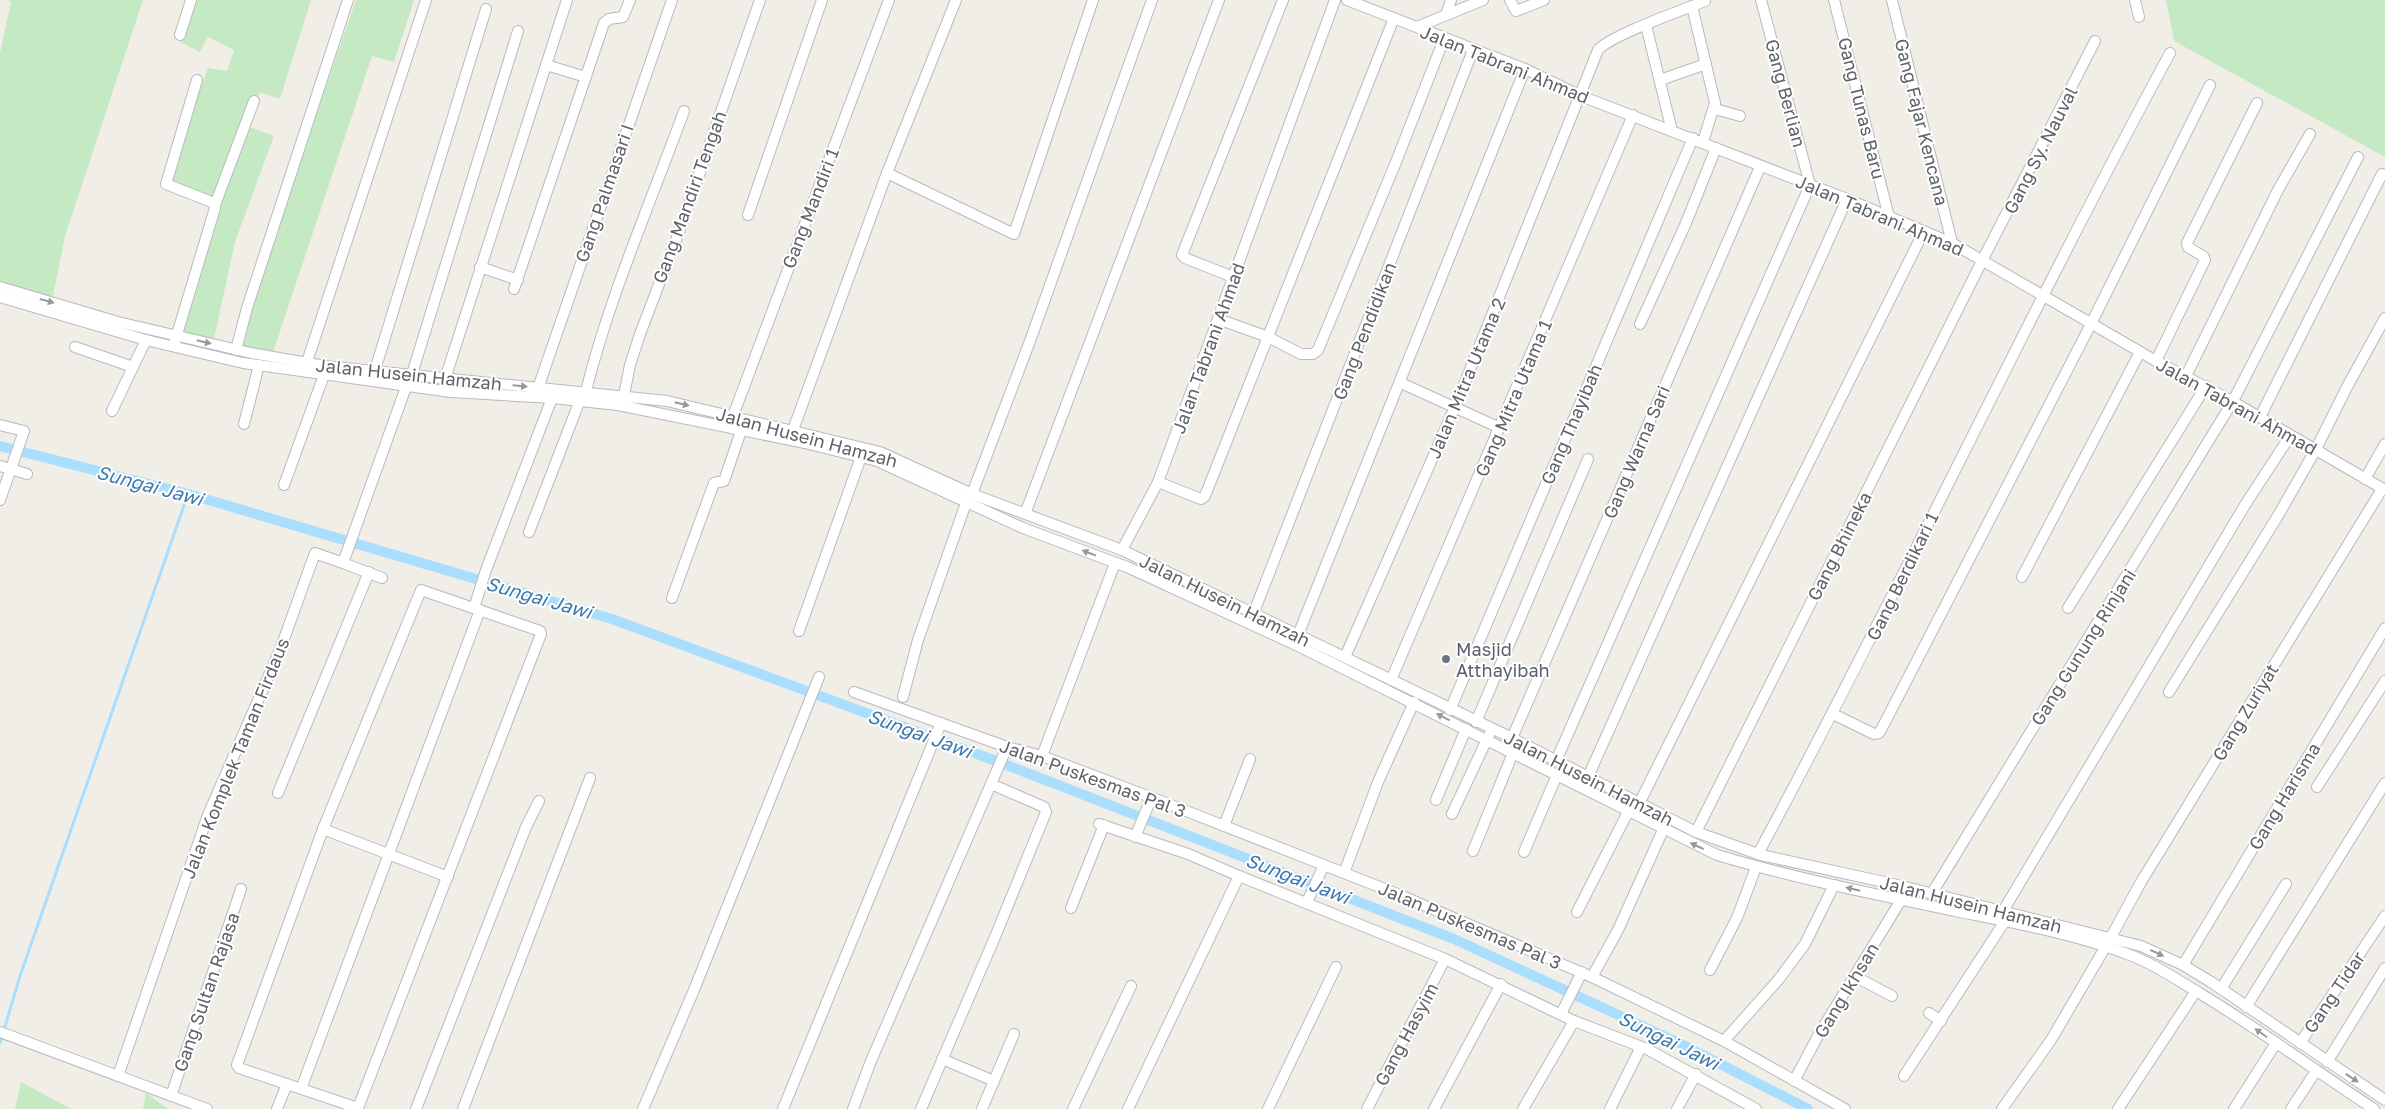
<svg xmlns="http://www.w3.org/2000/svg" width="2385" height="1109" font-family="'Golos Text',sans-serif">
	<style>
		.green { fill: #c5e9c3 }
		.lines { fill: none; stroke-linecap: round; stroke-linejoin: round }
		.stream { stroke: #a9deff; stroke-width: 3 }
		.canal { stroke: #a9deff; stroke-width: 10 }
		.minor-casing { stroke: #b7babe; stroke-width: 12 }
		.minor { stroke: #fff; stroke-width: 10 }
		.oneway { fill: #969a9d }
		.worship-dot { fill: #6b7280; stroke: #fff; stroke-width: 2 }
		.labels { text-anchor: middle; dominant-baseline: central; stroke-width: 4; stroke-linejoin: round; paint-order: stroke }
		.street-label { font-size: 18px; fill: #5e6368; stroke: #fff }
		.worship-label { font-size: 18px; fill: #5b616d; stroke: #fff; text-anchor: start }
		.water-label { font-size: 19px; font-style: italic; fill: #3e79ad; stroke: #fff }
	</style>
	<rect width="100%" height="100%" fill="#f1eee7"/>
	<!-- green -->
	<g class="green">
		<polygon points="7,0 143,0 65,236 52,301 0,281 0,53 11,2"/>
		<polygon points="194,0 311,0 280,99 260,92 250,127 274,136 235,242 211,353 175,345 218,203 166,179 208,68 227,71 234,50 208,37 200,52 180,42"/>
		<polygon points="356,0 414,0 394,62 372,56 272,355 235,348"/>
		<polygon points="2166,0 2385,0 2385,157 2174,41"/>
		<polygon points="21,1082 71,1109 15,1109"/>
		<polygon points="146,1093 168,1109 143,1109"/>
	</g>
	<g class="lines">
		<!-- stream -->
		<polyline class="stream" points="0,1043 20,976 188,494"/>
		<!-- canal -->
		<polyline class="canal" points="0,446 188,494 612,619 1004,764 1454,939 1681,1044 1808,1109"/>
		<!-- minor casing -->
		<g class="minor-casing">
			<g id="minor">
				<polyline points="1347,0 1525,69 1581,96 1847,199 1952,243 2156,361 2230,400 2385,490"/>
				<polyline points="1510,0 1516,11 1544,0"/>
				<polyline points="1834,0 1889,217"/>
				<polyline points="1892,0 1952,243"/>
				<polyline points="2135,0 2139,17"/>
				<polyline points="1692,6 1715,103 1703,142"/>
				<polyline points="1446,15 1451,0"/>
				<polyline points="1646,25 1672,131"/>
				<polyline points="1417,27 1483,0"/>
				<polyline points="180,35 191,0"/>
				<polyline points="546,65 586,77"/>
				<polyline points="1660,80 1706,64"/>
				<polyline points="1715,109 1740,116"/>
				<polyline points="887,173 1014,234 1093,0"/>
				<polyline points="215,205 254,101"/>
				<polyline points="748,215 822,0"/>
				<polyline points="480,267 518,280"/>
				<polyline points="1233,277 1185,258 1182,255 1283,0"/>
				<polyline points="0,287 118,322 251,353 325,366 667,401 880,452 972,494 1122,550 1512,738 1696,832 1761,855 1902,886 2141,946 2183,965 2211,982 2385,1100"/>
				<polyline points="514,289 604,23 609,19 623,17 630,0"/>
				<path d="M0 297 146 340 243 363 451 392 552 398 618 405 805 443 877 461 1023 528 1127 567 1296 645 1717 855C1797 879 1879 895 1960 912 2019 924 2080 935 2135 957 2159 967 2179 981 2201 994 2260 1030 2316 1071 2374 1109"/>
				<polyline points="1218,319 1268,337 1301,354 1313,354 1318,350 1396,162 1444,39"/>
				<polyline points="1640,324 1686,223 1716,148"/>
				<polyline points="175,341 215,208 214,203 166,184 197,80"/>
				<polyline points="75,347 133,367 146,340"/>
				<polyline points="236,350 247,308 348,0"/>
				<polyline points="2156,361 2205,260 2204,257 2188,247 2187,243 2257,103"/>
				<polyline points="307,362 426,0"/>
				<polyline points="375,370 486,9"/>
				<polyline points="412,374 518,31"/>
				<polyline points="2186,376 2278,190 2310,134"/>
				<polyline points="445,379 567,0"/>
				<polyline points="1401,383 1500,428"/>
				<polyline points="538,388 672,0"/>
				<path d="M586 391C610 295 650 204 684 111"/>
				<polyline points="624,395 630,365 640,334 679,232 760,0"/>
				<polyline points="112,411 133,367"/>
				<polyline points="733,416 889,0"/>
				<polyline points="2260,417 2382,174"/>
				<polyline points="244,424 259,365"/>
				<polyline points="0,425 24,431 0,500"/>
				<polyline points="793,430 887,173 956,0"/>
				<polyline points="0,466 27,474"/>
				<polyline points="2365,479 2385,444"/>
				<polyline points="1158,482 1201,499 1205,496 1394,18"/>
				<polyline points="284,485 324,375"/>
				<polyline points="972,494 1030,341 1152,0"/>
				<polyline points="1025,514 1219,0"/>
				<polyline points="529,532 580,400"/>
				<polyline points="1122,550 1158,482 1335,0"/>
				<polyline points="2022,577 2140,352"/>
				<polyline points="382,578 343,563 406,387"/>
				<polygon points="421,590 540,631 541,634 358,1108 239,1068 237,1065 323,829"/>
				<polyline points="672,598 714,483 724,481 741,431"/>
				<polyline points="474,608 486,570 552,398"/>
				<polyline points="2068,608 2206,386"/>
				<polyline points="1254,612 1473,50"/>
				<polyline points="799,631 861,457"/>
				<polyline points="1298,635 1525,69"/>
				<path d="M1345 657 1455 407 1598 50C1611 35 1683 10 1705 1"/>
				<polyline points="1391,680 1633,115"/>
				<polyline points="854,692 1007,747 1042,756 1171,805 1400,895 1592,977 1724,1041 1845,1109"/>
				<polyline points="2169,692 2279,514 2316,449 2347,387 2385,318"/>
				<polyline points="903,697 918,640 966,503"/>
				<polyline points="1450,710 1693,138"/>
				<polyline points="1833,714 1874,734 1879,733 1882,728 2091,324 2210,85"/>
				<polyline points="1476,722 1588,459"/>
				<polyline points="1512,738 1760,167"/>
				<polyline points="1042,756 1115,563"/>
				<polyline points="1556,761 1810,185 1761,0"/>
				<polyline points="1588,777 1847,199"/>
				<polyline points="2317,787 2385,681"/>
				<polyline points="278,793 369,572"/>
				<polyline points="1436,800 1466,729"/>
				<polyline points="1639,804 1924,231"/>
				<polyline points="1452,814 1489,735"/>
				<polyline points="1099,824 1188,854 1239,876"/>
				<polyline points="1224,826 1250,759"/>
				<polyline points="323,829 448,877"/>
				<polyline points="1696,832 1983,259 2095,41"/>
				<polyline points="1135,837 1151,799"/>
				<polyline points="1473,851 1513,753"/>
				<polyline points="1524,852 1557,775"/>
				<path d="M1758 854C1900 590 2027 317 2170 53"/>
				<polyline points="1344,873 1378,782 1414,702"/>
				<polyline points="1932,893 2233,401 2358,157"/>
				<polyline points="1307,902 1324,865"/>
				<polyline points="1071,908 1104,825"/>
				<polyline points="2003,911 2245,505 2290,436"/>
				<polyline points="1577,912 1628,812"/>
				<polyline points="2111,937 2141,882 2382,489"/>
				<polyline points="2183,965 2385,628"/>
				<polyline points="1710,970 1737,918 1756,867"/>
				<polyline points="1854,976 1892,996"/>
				<polyline points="1592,977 1618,930 1663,830"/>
				<polyline points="2221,989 2286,884"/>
				<polyline points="2246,1007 2385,783"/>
				<polyline points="1929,1013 1941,1021"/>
				<polyline points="1561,1014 1582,972"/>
				<polyline points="0,1032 207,1109"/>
				<polyline points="1724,1041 1779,979 1805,944 1834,885"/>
				<polyline points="2300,1043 2385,916"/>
				<polyline points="942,1059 994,1081"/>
				<polyline points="2327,1062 2385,968"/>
				<polyline points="118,1076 208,815 280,650 315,553 343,563"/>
				<polyline points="1904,1076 2005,921"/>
				<polyline points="1794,1081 1819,1034 1901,900"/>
				<polyline points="301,1089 480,610"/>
				<polyline points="171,1096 241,889"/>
				<polyline points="277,1109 287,1084"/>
				<polyline points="416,1109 526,827 539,801"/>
				<polyline points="463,1109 590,778"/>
				<polyline points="643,1109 694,990 819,677"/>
				<polyline points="783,1109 941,723"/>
				<polyline points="853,1109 871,1061 1007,747"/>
				<polyline points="921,1109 995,937 1046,812 1044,807 991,784"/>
				<polyline points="982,1109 1014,1034"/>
				<polyline points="1073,1109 1131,986"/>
				<polyline points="1128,1109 1239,876 1445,959 1574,1021 1647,1049 1756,1109"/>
				<polyline points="1268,1109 1336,967"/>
				<polyline points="1367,1109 1445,959"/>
				<polyline points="1434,1109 1501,984"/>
				<polyline points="1523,1109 1574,1021"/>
				<polyline points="1610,1109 1641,1047"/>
				<polyline points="1677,1109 1696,1074"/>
				<polyline points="2002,1109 2051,1040 2106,946"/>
				<polyline points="2118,1109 2196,991"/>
				<polyline points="2234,1109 2276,1043"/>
				<polyline points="2291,1109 2316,1071"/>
			</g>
		</g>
		<!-- minor -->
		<use href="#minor" class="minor"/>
	</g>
	<!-- one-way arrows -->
	<defs><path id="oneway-solid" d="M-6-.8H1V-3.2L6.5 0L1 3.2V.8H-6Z" transform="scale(1.25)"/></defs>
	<g class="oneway">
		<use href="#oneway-solid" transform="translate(47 301) rotate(15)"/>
		<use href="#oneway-solid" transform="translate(204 342) rotate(13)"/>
		<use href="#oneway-solid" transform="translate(520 386) rotate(5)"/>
		<use href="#oneway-solid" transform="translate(682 404) rotate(13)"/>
		<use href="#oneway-solid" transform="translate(1089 553) rotate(-159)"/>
		<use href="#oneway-solid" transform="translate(1443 717) rotate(-153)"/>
		<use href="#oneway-solid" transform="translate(1697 846) rotate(-155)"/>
		<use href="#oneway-solid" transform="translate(1853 889) rotate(-167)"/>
		<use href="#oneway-solid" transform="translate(2157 953) rotate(25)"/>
		<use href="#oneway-solid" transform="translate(2261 1033) rotate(-145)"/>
		<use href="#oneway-solid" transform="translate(2352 1078) rotate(33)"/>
	</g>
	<!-- markers -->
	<circle class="worship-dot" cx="1446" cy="659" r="5"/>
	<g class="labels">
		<!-- street labels -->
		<g class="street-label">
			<text transform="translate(1505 64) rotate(22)">Jalan Tabrani Ahmad</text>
			<text transform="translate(1786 93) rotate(75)">Gang Berlian</text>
			<text transform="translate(1862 108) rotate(76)">Gang Tunas Baru</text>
			<text transform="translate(1922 122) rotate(76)">Gang Fajar Kencana</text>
			<text transform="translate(2040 150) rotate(-63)">Gang Sy. Nauval</text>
			<text transform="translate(604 193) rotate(-71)">Gang Palmasari I</text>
			<text transform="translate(689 197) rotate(-70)">Gang Mandiri Tengah</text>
			<text transform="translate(810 208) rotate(-69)">Gang Mandiri 1</text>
			<text transform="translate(1880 215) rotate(23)">Jalan Tabrani Ahmad</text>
			<text transform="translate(1364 331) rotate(-69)">Gang Pendidikan</text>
			<text transform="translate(1208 348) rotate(-70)">Jalan Tabrani Ahmad</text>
			<text transform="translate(409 374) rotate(6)">Jalan Husein Hamzah</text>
			<text transform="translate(1466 378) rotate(-67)">Jalan Mitra Utama 2</text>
			<text transform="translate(1513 398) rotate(-67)">Gang Mitra Utama 1</text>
			<text transform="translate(2237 406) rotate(29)">Jalan Tabrani Ahmad</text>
			<text transform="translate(1571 424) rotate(-67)">Gang Thayibah</text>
			<text transform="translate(807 437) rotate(15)">Jalan Husein Hamzah</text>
			<text transform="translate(1636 452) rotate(-67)">Gang Warna Sari</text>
			<text transform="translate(1839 546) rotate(-63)">Gang Bhineka</text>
			<text transform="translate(1902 576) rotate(-64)">Gang Berdikari 1</text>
			<text transform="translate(1225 600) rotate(26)">Jalan Husein Hamzah</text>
			<text transform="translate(2083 647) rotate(-58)">Gang Gunung Rinjani</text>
			<text transform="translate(2245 712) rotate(-59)">Gang Zuriyat</text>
			<text transform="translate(235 758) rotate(-68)">Jalan Komplek Taman Firdaus</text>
			<text transform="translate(1093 778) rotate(20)">Jalan Puskesmas Pal 3</text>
			<text transform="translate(1589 778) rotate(27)">Jalan Husein Hamzah</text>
			<text transform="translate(2284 796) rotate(-59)">Gang Harisma</text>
			<text transform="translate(1971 904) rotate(14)">Jalan Husein Hamzah</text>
			<text transform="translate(1470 925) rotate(23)">Jalan Puskesmas Pal 3</text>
			<text transform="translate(1846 990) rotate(-59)">Gang Ikhsan</text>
			<text transform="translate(206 992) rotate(-71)">Gang Sultan Rajasa</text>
			<text transform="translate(2334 992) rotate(-56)">Gang Tidar</text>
			<text transform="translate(1406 1034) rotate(-62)">Gang Hasyim</text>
		</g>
		<!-- worship labels -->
		<g class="worship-label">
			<text x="1456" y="649">Masjid<tspan x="1456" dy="21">Atthayibah</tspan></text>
		</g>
		<!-- water labels -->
		<g class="water-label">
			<text transform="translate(150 485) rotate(15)">Sungai Jawi</text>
			<text transform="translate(539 597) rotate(16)">Sungai Jawi</text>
			<text transform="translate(920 733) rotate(20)">Sungai Jawi</text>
			<text transform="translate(1298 878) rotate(21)">Sungai Jawi</text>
			<text transform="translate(1669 1040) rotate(26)">Sungai Jawi</text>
		</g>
	</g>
</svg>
